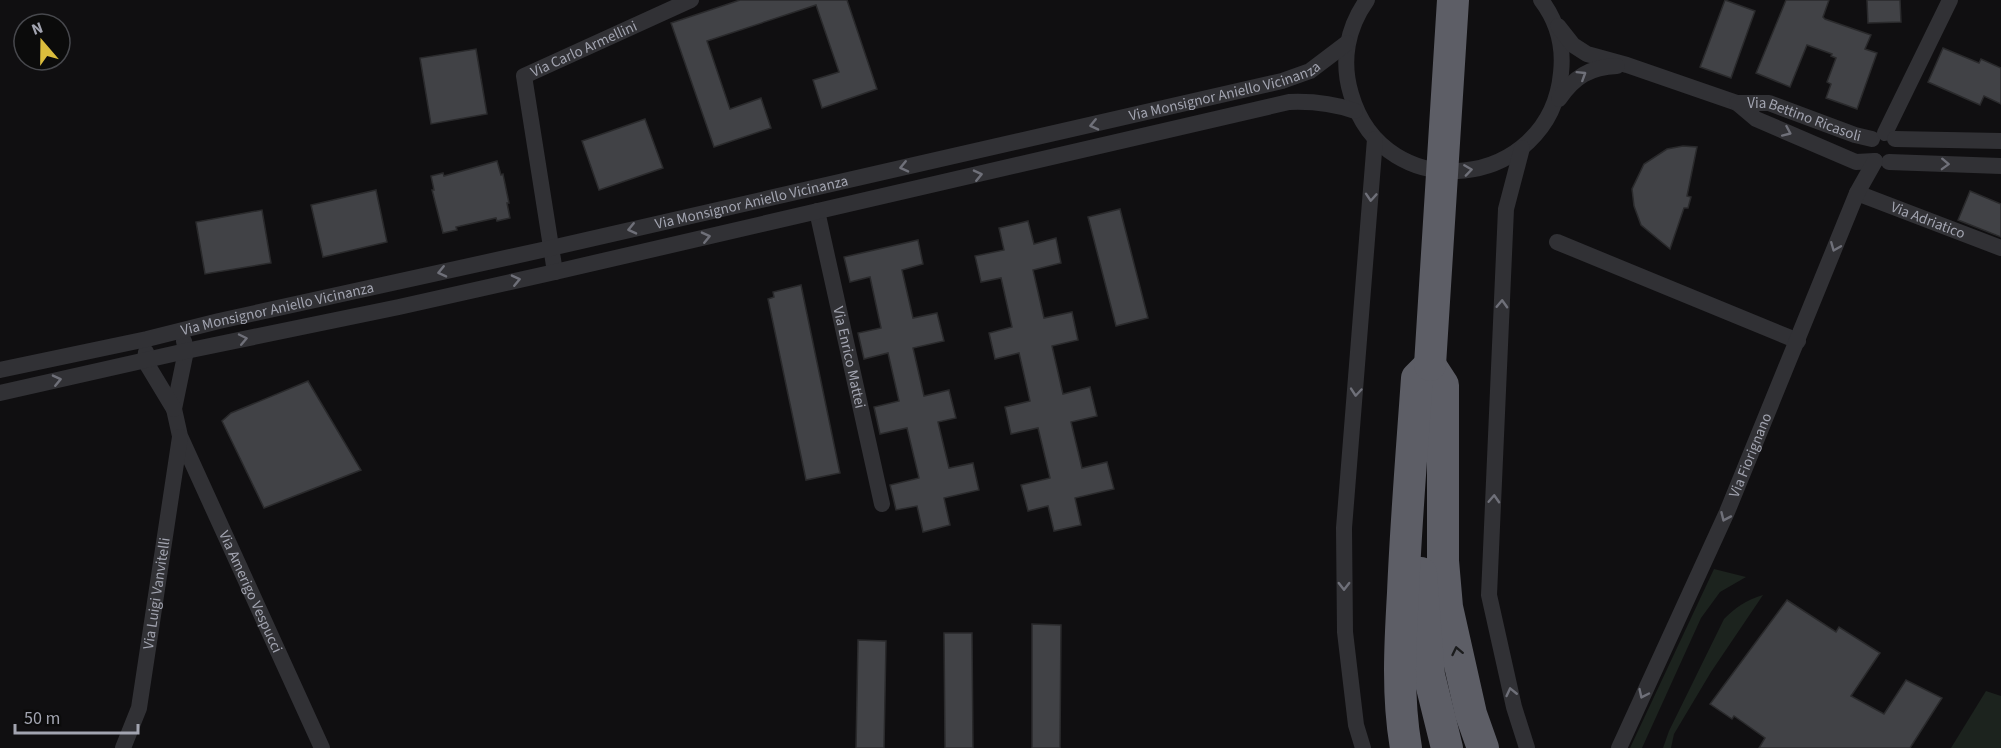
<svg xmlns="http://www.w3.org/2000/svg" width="2001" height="748" font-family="'Source Sans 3',sans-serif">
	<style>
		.green { fill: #1c231e }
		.building { fill: #414246; stroke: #2a2a2c; stroke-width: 1.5 }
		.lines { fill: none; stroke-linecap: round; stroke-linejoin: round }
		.street { stroke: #313135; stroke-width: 16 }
		.highway { stroke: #5d5e66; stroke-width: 32 }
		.highway-bridge { stroke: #5d5e66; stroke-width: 32 }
		.oneway { stroke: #6f7079 }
		.oneway2 { stroke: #1b1c1d }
		.labels { text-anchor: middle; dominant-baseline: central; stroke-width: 4.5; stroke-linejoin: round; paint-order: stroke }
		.street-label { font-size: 15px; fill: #a2a4b0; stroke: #0b0b0b }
	</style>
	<rect width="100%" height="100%" fill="#100f11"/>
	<!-- green -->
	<g class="green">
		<polygon points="1714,569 1746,577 1720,592 1701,618 1642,748 1630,748"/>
		<path d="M1763 595 1711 672 1674 734 1671 748H1663L1669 731 1724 619C1736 607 1746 600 1763 595Z"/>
		<polygon points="1986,691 2001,696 2001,748 1951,748"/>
	</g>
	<!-- building -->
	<g class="building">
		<polygon points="740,0 847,0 877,89 822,108 813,80 839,72 816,5 707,41 730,109 761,98 771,128 714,147 671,23"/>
		<polygon points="1725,0 1755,11 1731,78 1700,67"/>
		<polygon points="1786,0 1829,0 1823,17 1825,19 1871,35 1865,49 1877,53 1857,109 1826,98 1831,84 1827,82 1836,58 1831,56 1832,54 1807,45 1790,87 1756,73"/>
		<polygon points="1867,0 1900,0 1901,22 1868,23"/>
		<polygon points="1943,48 1979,63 1981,59 2001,68 2001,104 1984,96 1980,105 1928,82"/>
		<polygon points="476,49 487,114 431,124 420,58"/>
		<polygon points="645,119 663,168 599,190 582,141"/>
		<polygon points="1683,146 1697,147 1687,196 1691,197 1688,208 1684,208 1670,249 1641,225 1634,206 1632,189 1644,164 1667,149"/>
		<polygon points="497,161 501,175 503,174 509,203 507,203 510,218 497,221 496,218 456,227 457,230 443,233 432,190 434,190 431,176 443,173 444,176"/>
		<polygon points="376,190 387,242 323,257 311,205"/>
		<polygon points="1970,191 2001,204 2001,237 1958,220"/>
		<polygon points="1120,209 1148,318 1116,326 1088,217"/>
		<polygon points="262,210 271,263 205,274 196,222"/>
		<polygon points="1028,221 1034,244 1056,238 1061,263 1033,270 1044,318 1072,312 1078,340 1052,346 1063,394 1090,387 1097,416 1071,422 1082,468 1107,462 1114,489 1075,498 1081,525 1054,531 1048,506 1028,511 1021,485 1050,478 1038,428 1011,434 1005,407 1030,401 1019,353 995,359 989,333 1012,327 1001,278 981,282 975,256 1004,250 999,228"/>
		<polygon points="918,240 923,264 902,270 913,318 937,313 944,341 913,348 924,396 949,390 956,418 938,422 949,468 973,463 979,490 944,498 950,525 923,532 917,506 896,510 890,485 919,478 907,428 880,434 874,407 899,401 888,353 864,359 858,333 881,328 870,277 850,282 844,257"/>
		<polygon points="801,285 840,473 806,480 768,299 774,297 773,292"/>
		<polygon points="308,381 361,470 264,508 222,421 231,413"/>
		<polygon points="1787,600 1836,632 1839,627 1880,653 1851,696 1884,714 1906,680 1942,698 1910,748 1759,748 1765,738 1734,716 1732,719 1710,704"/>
		<polygon points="1032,624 1061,625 1060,748 1032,748"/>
		<polygon points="944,633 972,633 973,748 945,748"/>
		<polygon points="858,640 886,641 884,748 856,748"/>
	</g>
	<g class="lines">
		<!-- street -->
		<g class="street">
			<path d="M1367 0C1347 28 1341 61 1351 94 1384 209 1550 190 1561 73 1564 47 1557 21 1541 0"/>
			<polyline points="1558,26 1573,45 1587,54 1627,65 1737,103 1756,119 1856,162 1875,161"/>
			<path d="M1559 99C1574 77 1590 67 1617 66"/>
			<path id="s1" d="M1737 103H1769L1855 135 1872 139"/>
			<polyline points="1885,133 1950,0"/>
			<polyline points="1895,139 2001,141"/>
			<polyline points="1522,148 1506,209 1489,595 1514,707 1527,748"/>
			<polyline points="1889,162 2001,166"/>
			<path id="s2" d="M1857 193 2001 248"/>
			<path id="s3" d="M817 211 882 504"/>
			<polyline points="1557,242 1798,341"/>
			<path id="s4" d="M555 272 524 76 691 0"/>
			<path id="s5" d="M184 341 186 351 174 409 180 436 322 748"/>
			<polyline points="146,352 145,361 174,409"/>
			<path id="s6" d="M0 370 147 339 219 321 551 248 1282 81 1310 71 1347 43"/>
			<path d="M0 393 186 351 399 307 555 272 1289 102C1313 101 1332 103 1355 111"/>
			<path id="s7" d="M123 748 139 708 180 437"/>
			<polyline points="1363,748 1356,725 1345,632 1344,528 1375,139"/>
			<path id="s8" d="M1619 748 1727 512 1857 193 1875 161"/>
		</g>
		<!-- highway -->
		<g class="highway">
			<polyline points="1430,365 1443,385 1443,561 1447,607 1471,714 1483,748"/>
			<polyline points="1421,573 1429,675 1447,748"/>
			<path d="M1406 748C1397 697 1400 644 1403 593 1406 521 1412 449 1417 378L1430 365"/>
		</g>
		<!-- highway-bridge -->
		<polyline class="highway-bridge" points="1430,365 1453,0"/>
	</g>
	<!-- one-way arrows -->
	<defs><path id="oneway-chevron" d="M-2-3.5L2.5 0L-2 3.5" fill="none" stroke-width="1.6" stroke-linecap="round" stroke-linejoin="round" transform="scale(1.5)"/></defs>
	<g class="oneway">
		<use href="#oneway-chevron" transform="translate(1582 75) rotate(-32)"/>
		<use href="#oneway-chevron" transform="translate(1094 125) rotate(167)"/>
		<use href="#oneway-chevron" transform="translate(1787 132) rotate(24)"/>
		<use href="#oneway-chevron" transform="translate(1945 164) rotate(2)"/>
		<use href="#oneway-chevron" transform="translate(904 167) rotate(167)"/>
		<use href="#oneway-chevron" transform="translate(1468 170) rotate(-8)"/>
		<use href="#oneway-chevron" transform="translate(978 175) rotate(-13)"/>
		<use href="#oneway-chevron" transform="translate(1371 197) rotate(94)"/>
		<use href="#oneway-chevron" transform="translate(632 229) rotate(167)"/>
		<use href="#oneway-chevron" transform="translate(706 237) rotate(-13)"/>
		<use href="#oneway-chevron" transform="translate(1835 247) rotate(112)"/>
		<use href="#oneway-chevron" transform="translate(442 272) rotate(167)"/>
		<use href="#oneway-chevron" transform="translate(516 280) rotate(-13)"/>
		<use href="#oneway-chevron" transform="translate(1502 304) rotate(-88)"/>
		<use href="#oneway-chevron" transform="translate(243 339) rotate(-12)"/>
		<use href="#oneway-chevron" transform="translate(57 380) rotate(-13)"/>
		<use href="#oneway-chevron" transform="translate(1356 392) rotate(95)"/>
		<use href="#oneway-chevron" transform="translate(1494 499) rotate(-87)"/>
		<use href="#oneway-chevron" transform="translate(1725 517) rotate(114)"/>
		<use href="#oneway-chevron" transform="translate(1344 586) rotate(90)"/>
		<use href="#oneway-chevron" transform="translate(1511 692) rotate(-103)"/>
		<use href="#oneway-chevron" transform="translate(1643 694) rotate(115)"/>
	</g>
	<use class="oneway2" href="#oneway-chevron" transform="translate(1457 651) rotate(-102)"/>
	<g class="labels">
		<!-- street labels -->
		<g class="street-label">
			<text stroke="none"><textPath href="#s4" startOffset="264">Via Carlo Armellini</textPath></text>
			<text stroke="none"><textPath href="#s6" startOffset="1256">Via Monsignor Aniello Vicinanza</textPath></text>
			<text stroke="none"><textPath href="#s1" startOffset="70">Via Bettino Ricasoli</textPath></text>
			<text stroke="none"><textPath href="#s6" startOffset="770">Via Monsignor Aniello Vicinanza</textPath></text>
			<text stroke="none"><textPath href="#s2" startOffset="76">Via Adriatico</textPath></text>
			<text stroke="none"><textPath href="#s6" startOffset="284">Via Monsignor Aniello Vicinanza</textPath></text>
			<text stroke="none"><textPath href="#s3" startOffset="150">Via Enrico Mattei</textPath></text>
			<text stroke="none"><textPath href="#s8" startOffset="321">Via Fiorignano</textPath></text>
			<text stroke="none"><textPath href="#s5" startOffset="268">Via Amerigo Vespucci</textPath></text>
			<text stroke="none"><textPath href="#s7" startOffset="159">Via Luigi Vanvitelli</textPath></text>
		</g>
	</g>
	<!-- north arrow -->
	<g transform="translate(42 42) rotate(340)"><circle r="28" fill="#0b0b0b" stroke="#47484d" stroke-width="1.5"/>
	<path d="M0-4.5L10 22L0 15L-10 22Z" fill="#dbbd3d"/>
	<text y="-9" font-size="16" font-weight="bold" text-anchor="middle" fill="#a2a4b0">N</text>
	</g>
	<!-- scale -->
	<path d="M15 724v9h123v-9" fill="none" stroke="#a2a4b0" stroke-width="3"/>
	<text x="24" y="724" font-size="18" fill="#a2a4b0" stroke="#0b0b0b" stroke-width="4.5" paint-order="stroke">50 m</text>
</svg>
